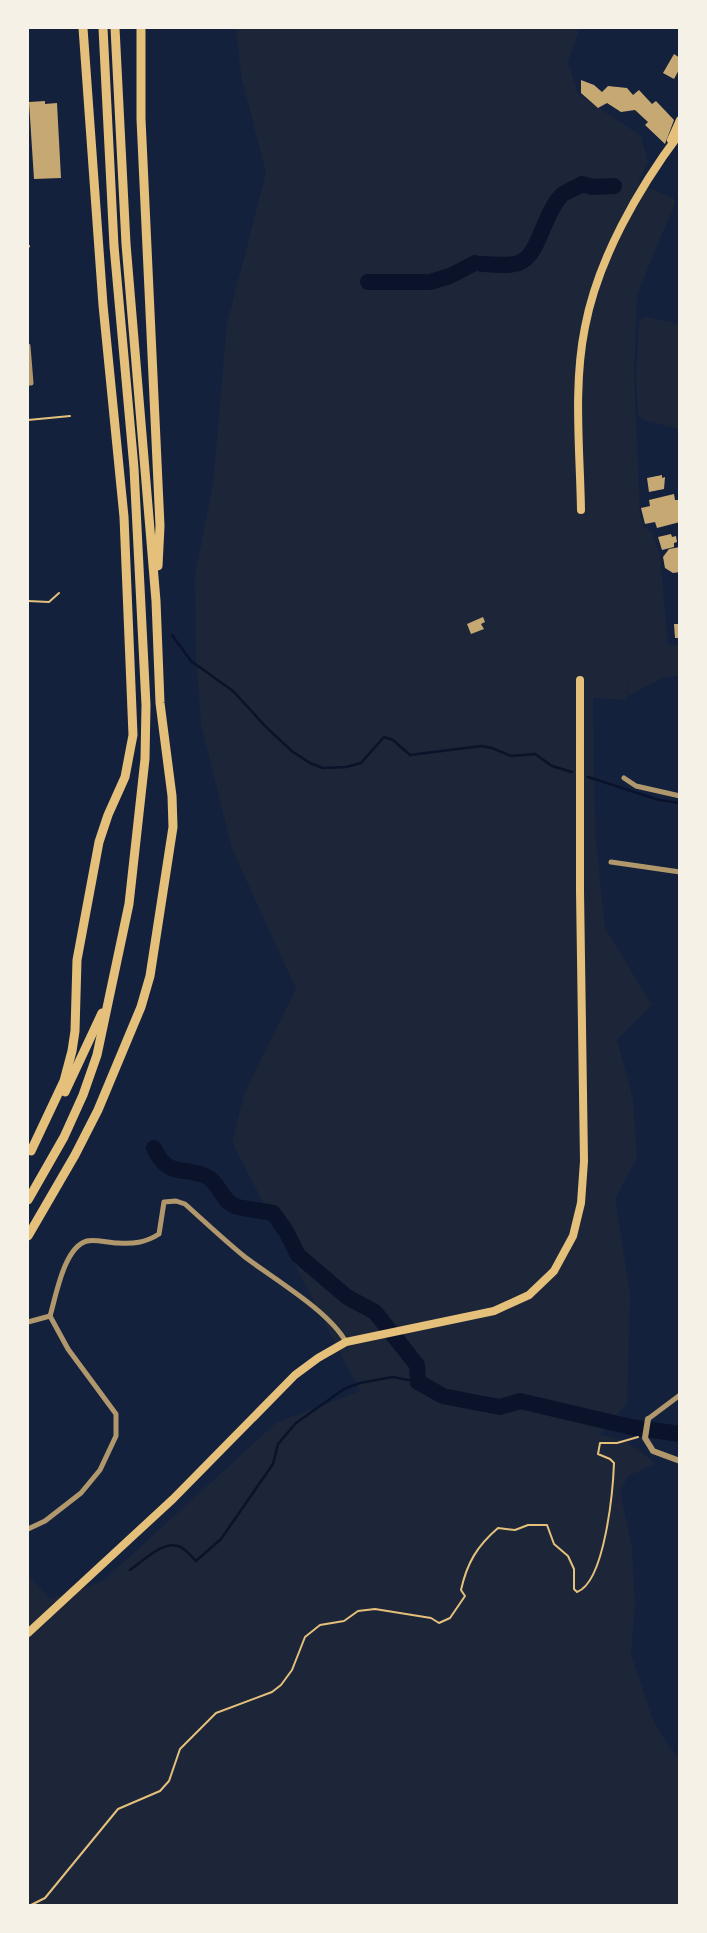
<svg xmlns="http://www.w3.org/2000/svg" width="707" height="1933" font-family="'Libre Baskerville',serif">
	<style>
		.green { fill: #1d2539 }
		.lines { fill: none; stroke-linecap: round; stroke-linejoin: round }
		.stream { stroke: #0b132b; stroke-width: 2.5 }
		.river { stroke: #0b132b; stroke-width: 16 }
		.building { fill: #c6a872 }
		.path { stroke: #e5c07b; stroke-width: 2 }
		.minor { stroke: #b1986c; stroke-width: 5 }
		.tertiary { stroke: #b1986c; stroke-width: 6 }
		.primary { stroke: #e5c07b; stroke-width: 8 }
		.motorway { stroke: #e5c07b; stroke-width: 9 }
	</style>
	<rect width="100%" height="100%" fill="#14213d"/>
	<!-- green -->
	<g class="green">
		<path d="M236 28H580L568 62 578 94 641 136 648 163 638 182 676 200 637 295 634 375 640 515 644 527 652 532 660 555 668 645H679V675L662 678 628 696 627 679V700L593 698 595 831 605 928 652 1005 617 1040 633 1099 637 1158 615 1199 630 1294 627 1403 600 1435C623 1438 639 1448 655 1464L628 1476 620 1492 632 1548 635 1604 631 1654 653 1720 667 1744 679 1757V1905H28V1575L50 1599 103 1581 276 1423 360 1391 232 1142 245 1092 296 989 232 849 201 724 196 657 195 575 213 484 227 324 266 173 241 75Z"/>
		<polygon points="645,317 679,324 679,429 644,420 638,415 636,376 639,322"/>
	</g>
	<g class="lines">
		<!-- stream -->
		<g class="stream">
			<polyline points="172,635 191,661 233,691 268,729 293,752 310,763 323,768 346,767 361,763 384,737 393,740 410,755 481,746 492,748 511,756 535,754 552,766 572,772"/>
			<polyline points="588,777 659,800 680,803"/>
			<path d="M130 1570C142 1562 162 1541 178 1546 185 1548 191 1556 196 1561L221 1539 273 1464 278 1444 296 1423 344 1389 360 1383 393 1377 418 1382"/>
		</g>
		<!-- river -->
		<g class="river">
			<path d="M482 264C494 264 514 268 524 260 540 249 545 211 562 195 567 191 576 188 582 184L592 187 614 186"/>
			<polyline points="368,282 430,282 450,276 475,263"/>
			<path d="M154 1148C169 1181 186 1164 209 1178 220 1185 222 1201 235 1206 247 1210 261 1210 273 1213L286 1231 298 1255 347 1297 375 1312 417 1365 418 1382 443 1396 473 1402 500 1407 520 1401 631 1427 680 1434"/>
		</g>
	</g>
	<!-- building -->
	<g class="building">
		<polygon points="674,54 680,58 680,68 674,79 663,73"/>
		<polygon points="581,80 594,85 602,92 608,86 627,88 633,95 639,90 652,104 656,101 674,120 665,144 645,125 648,122 635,110 621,112 607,103 598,108 581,93"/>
		<polygon points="45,101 45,104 57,103 61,178 34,179 29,102"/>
		<polygon points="662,475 662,478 665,477 664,489 649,492 647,478"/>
		<polygon points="674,494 675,500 678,500 680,505 680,522 657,528 655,522 645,524 641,508 650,506 649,500"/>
		<polygon points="671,534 672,537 676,536 677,542 674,543 674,547 662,550 658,537"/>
		<polygon points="680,547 680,572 673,573 665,568 663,557 669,549"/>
		<polygon points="483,617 485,622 481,624 484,629 471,634 467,624"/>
		<polygon points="674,624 680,624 680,638 675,638"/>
	</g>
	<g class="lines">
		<!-- path -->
		<g class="path">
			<polyline points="28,248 29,246"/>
			<polyline points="28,420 70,416"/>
			<polyline points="28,601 49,602 59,593"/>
			<path d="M29 1906 45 1898 118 1809 160 1791 169 1781 180 1749 216 1713 272 1692 281 1685 292 1670 305 1637 320 1625 344 1621 358 1611 375 1609 431 1618 439 1623 450 1618 465 1596 461 1590C467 1563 477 1546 498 1528L515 1530 528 1525H547L554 1544 568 1556 574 1569V1589L577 1592C605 1582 613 1490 614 1463L610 1459 598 1454 600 1443H617L638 1437"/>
		</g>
		<!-- minor -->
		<g class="minor">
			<polyline points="28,346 31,383 28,383"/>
			<polyline points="624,778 636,786 680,796"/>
			<polyline points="611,862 680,872"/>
			<polyline points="28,1322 50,1316"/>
			<polyline points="648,1419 680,1395"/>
			<path d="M28 1529 45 1521 81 1493 100 1470 116 1436V1414L68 1349 50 1316C56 1296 64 1247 87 1241 95 1239 109 1243 118 1243 133 1244 145 1243 159 1234L164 1202 176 1201 185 1204C204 1221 224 1240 245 1257 274 1279 329 1311 346 1342"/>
		</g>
		<!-- tertiary -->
		<polyline class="tertiary" points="648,1419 645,1438 653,1451 680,1461"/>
		<!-- primary -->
		<g class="primary">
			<polyline points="671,140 680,120"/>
			<path d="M581 510C580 450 573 386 585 327 598 259 638 189 680 133"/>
			<polyline points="28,1633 173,1499 295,1375 318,1358 346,1342 494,1311 529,1295 554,1271 573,1236 581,1203 584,1161 580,891 580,680"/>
		</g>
		<!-- motorway -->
		<g class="motorway">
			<polyline points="141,28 141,119 160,526 158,566"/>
			<polyline points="65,1092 102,1013"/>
			<polyline points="31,1151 64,1081 72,1051 75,1031 77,960 99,842 108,815 125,777 133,735 124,517 103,305 83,28"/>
			<polyline points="28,1200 64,1137 83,1095 97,1055 129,904 145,759 146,705 134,468 114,246 103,28"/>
			<polyline points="28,1236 75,1155 98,1110 141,1007 150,976 173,827 172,796 160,703 156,601 126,244 115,28"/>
		</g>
	</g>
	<!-- border -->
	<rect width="707" height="1933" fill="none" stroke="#f6f1e7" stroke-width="58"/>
</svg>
